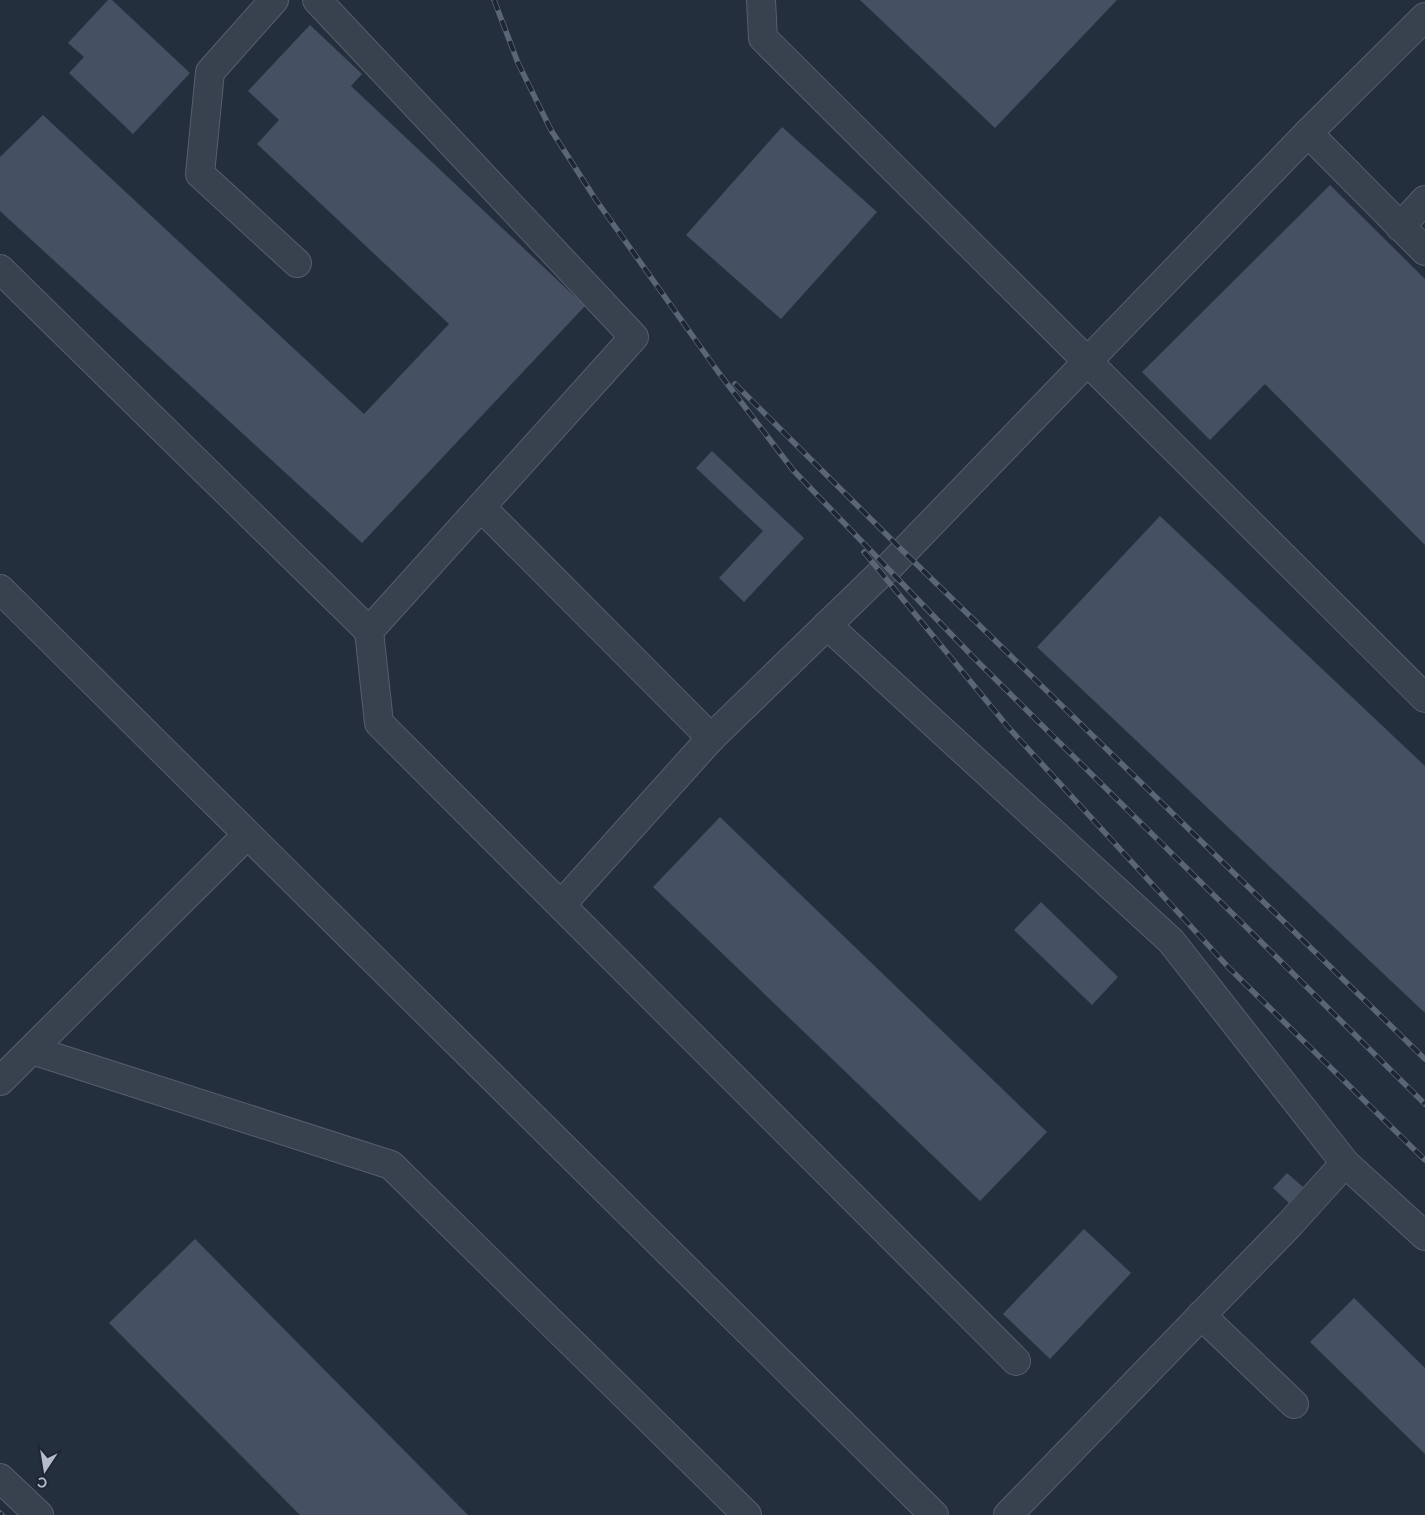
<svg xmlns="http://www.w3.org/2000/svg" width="1425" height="1515" font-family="Raleway,sans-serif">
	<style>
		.building { fill: #455162 }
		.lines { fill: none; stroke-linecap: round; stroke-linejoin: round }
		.minor-casing { stroke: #565f6c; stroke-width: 30 }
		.minor { stroke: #38414e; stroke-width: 28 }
		.rail-casing { stroke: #5a6575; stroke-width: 5.5 }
		.rail { stroke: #1d2633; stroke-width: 4; stroke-dasharray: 11; stroke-linecap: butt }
	</style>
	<rect width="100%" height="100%" fill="#242f3e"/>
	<!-- building -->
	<g class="building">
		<polygon points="108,0 112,0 190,73 133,134 69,73 84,57 68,43"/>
		<polygon points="860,0 1117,0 995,128"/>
		<polygon points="310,25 362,74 351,86 585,306 362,543 0,211 0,157 43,115 364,414 449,324 257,144 279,120 248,91"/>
		<polygon points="782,127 877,212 781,319 686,235"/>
		<polygon points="1330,185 1425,279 1425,545 1265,384 1210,440 1142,372"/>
		<polygon points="712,451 804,538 744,602 719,578 763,531 696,468"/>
		<polygon points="1160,516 1425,766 1425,1013 1037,647"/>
		<polygon points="720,817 1047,1132 980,1201 653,887"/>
		<polygon points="1041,902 1118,977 1092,1005 1014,930"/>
		<polygon points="1287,1173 1303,1187 1289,1203 1273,1188"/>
		<polygon points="1084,1229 1131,1273 1050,1359 1003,1314"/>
		<polygon points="195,1239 468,1515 300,1515 109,1323"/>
		<polygon points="1354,1298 1425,1368 1425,1454 1310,1342"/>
	</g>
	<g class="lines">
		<!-- minor casing -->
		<g class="minor-casing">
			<g id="minor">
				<polyline points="274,0 210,72 200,174 297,263"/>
				<polyline points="761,0 763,38 1425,698"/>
				<polyline points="1308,133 1425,251"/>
				<polyline points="1400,227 1425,200"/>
				<polyline points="0,269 369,631 634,337 317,0"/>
				<polyline points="482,508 711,738"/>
				<polyline points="0,589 934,1515"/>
				<polyline points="827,625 1171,941 1345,1163"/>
				<polyline points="369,631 379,723 1016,1361"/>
				<polyline points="561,905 711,738 880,574 888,568 1308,133 1425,17"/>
				<polyline points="32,1050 391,1165 747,1515"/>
				<polyline points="0,1081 247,835"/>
				<polyline points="1201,1315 1294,1404"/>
				<polyline points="0,1478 39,1515"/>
				<polyline points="1008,1515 1289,1225 1345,1163 1425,1236"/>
			</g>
		</g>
		<!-- minor -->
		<use href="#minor" class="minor"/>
		<!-- rail casing -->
		<g class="rail-casing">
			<g id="rail">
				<polyline points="494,0 518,63 551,130 596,200 719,373 793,470 975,659 1425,1104"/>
				<polyline points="735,384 903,551 1425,1059"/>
				<polyline points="864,552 1008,727 1230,969 1425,1160"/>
				<polyline points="0,1513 2,1515"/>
			</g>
		</g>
		<!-- rail -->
		<use href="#rail" class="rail"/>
	</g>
	<!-- north arrow -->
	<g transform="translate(45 1470) rotate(192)" stroke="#1d2633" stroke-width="4" paint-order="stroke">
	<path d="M0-4L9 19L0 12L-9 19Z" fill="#b4bcc9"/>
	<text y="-8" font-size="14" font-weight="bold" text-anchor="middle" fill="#b4bcc9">С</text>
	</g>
</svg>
